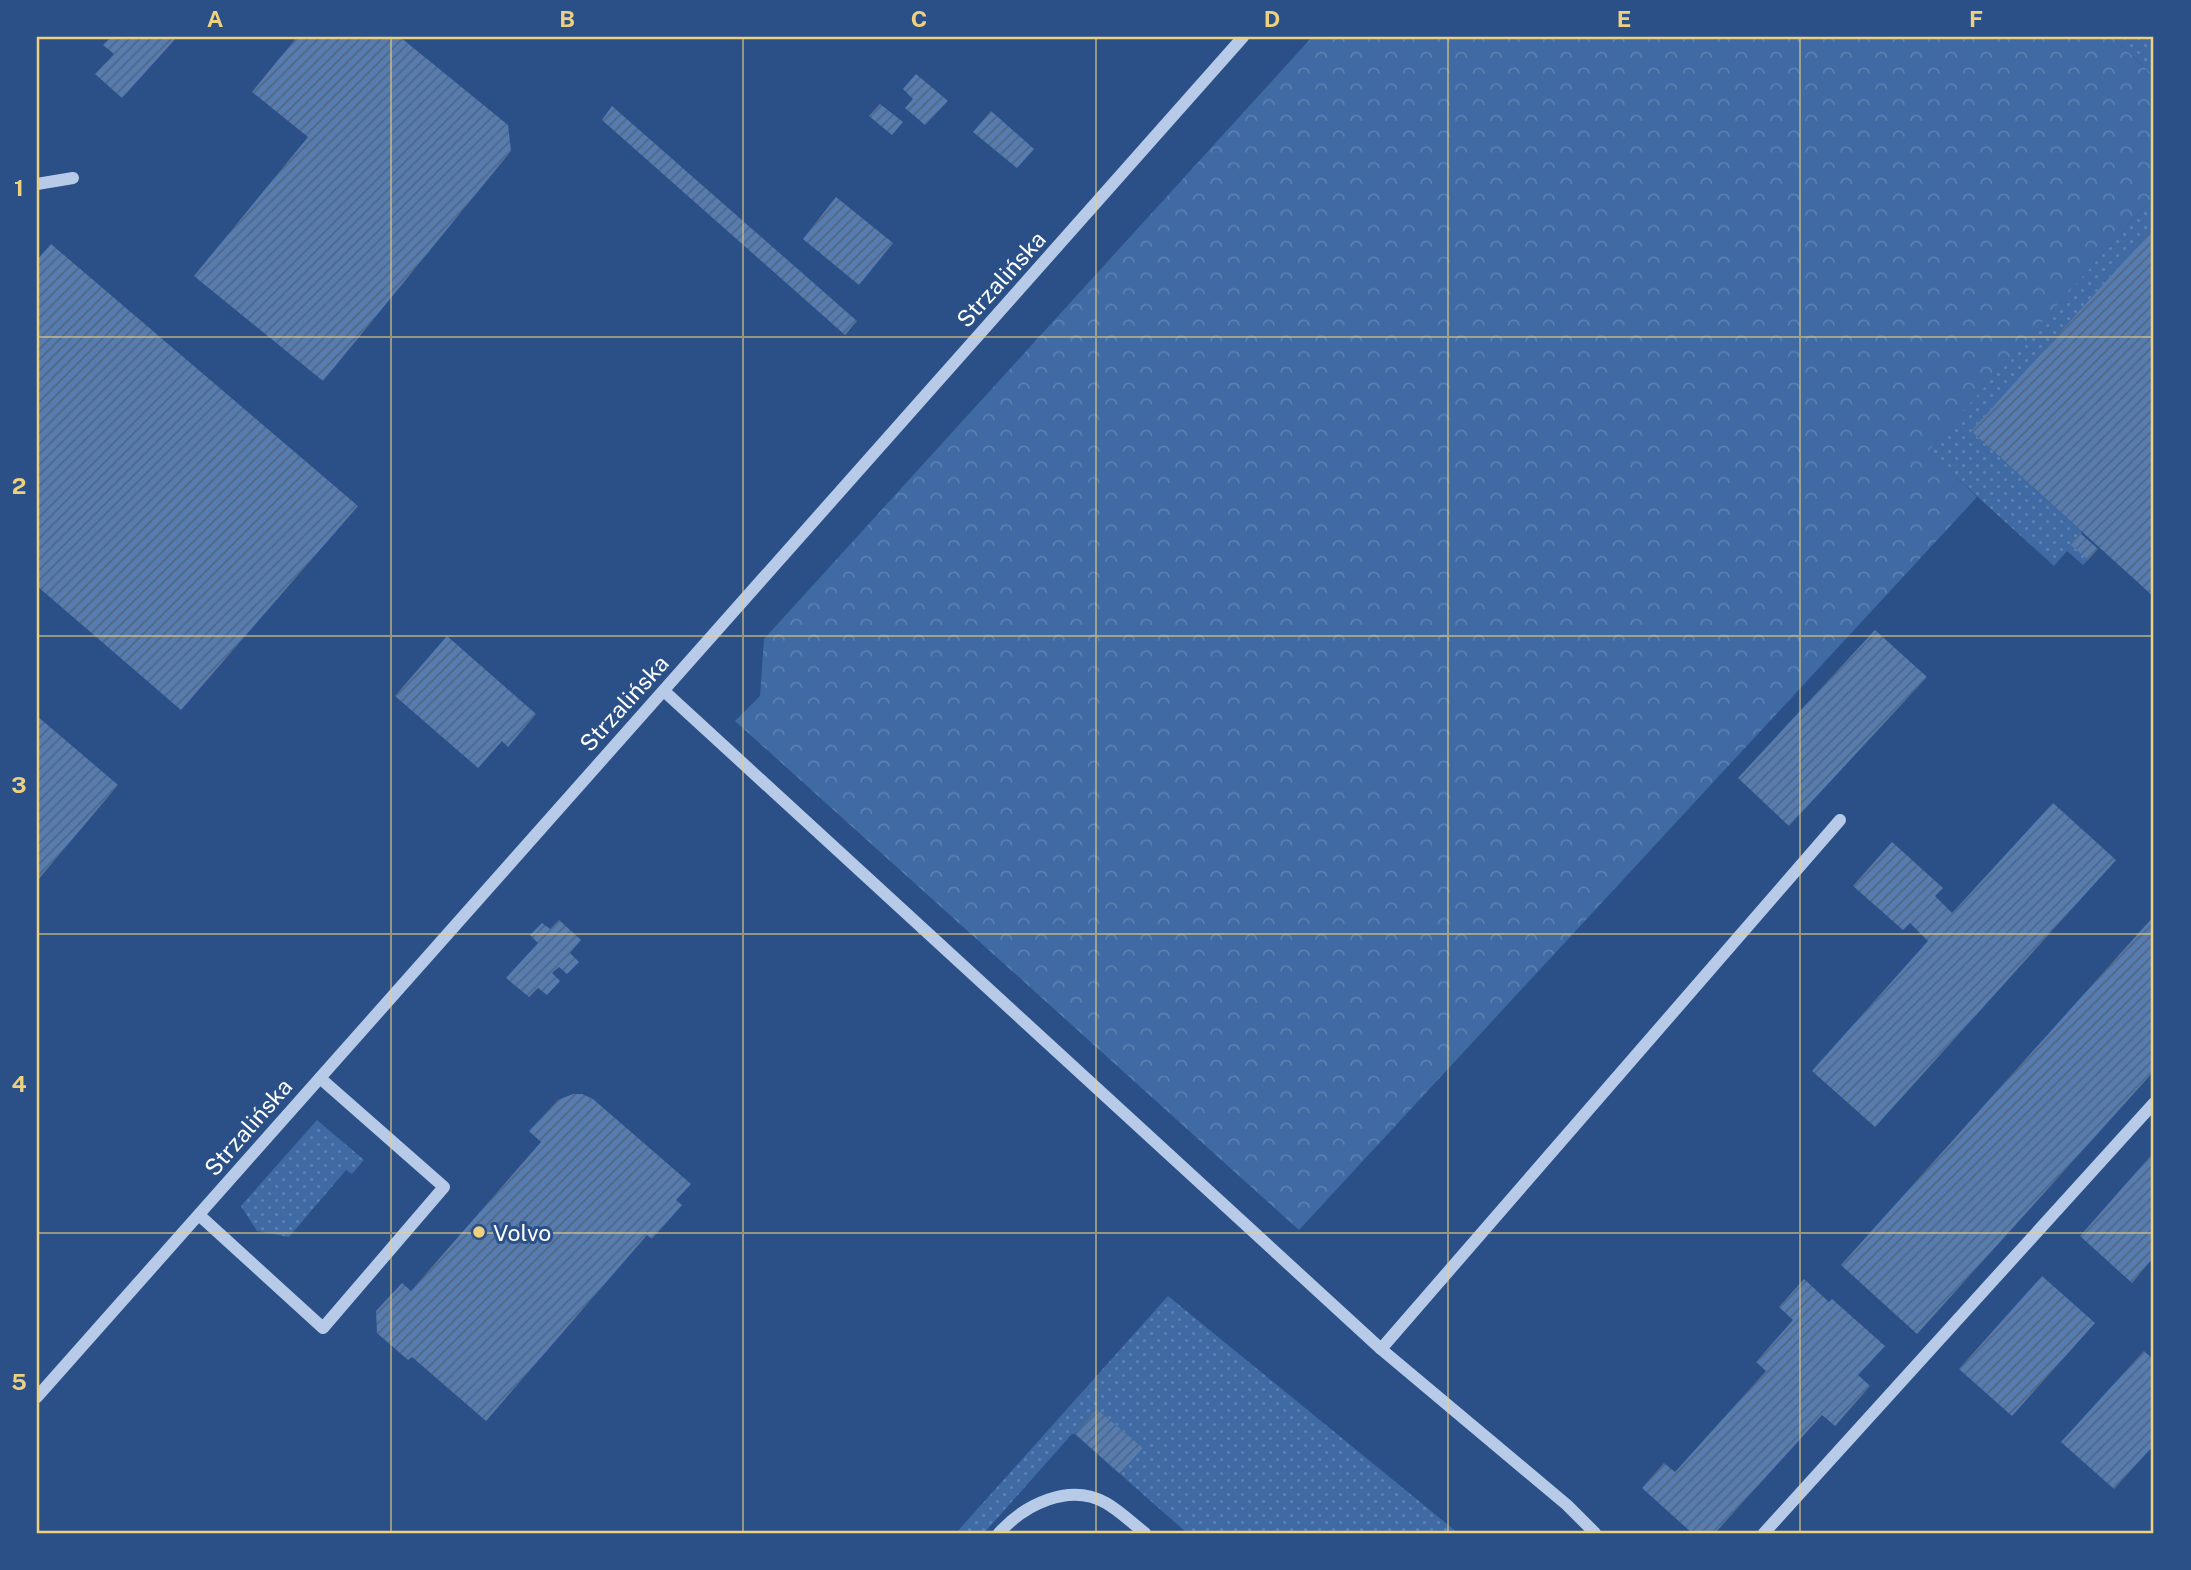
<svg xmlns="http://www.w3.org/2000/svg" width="2191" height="1570" font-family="'Public Sans',sans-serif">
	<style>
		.grass { fill: url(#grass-dots) }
		.forest { fill: url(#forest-crowns) }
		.building { fill: url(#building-hatch) }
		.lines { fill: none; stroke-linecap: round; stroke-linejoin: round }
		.minor { stroke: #b7cbe8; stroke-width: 12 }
		.grid { fill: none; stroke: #eed17e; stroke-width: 2; stroke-opacity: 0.55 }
		.poi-dot { fill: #eed17e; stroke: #2a5087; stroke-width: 2.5 }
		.labels { text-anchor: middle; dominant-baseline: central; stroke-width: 6; stroke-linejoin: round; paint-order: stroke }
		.street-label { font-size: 23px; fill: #fff; stroke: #2a5087 }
		.poi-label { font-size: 23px; fill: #fff; stroke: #2a5087; text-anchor: start }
		.neatline { fill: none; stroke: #eed17e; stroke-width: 2.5 }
		.grid-label { font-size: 23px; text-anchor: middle; font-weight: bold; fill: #eed17e }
	</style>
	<defs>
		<pattern id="grass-dots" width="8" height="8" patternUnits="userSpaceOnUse" patternTransform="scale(1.75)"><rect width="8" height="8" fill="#3f6aa3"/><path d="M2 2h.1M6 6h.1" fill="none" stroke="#5c80b1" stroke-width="1.8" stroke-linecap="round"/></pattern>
		<pattern id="forest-crowns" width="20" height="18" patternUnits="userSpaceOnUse" patternTransform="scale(1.75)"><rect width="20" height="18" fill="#3f6aa3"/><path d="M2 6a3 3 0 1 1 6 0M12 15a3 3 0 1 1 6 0" fill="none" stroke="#5c80b1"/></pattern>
		<pattern id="building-hatch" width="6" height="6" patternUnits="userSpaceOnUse" patternTransform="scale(1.75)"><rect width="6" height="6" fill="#567cb0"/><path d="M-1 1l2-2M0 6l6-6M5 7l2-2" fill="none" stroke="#526683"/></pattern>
	</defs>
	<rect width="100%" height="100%" fill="#2a5087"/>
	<!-- grass -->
	<g class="grass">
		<polygon points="2112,37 2154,39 2154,76"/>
		<polygon points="2154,196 2154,228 1971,431 2081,531 2088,560 2083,565 2067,551 2054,566 1927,451"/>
		<polygon points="317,1120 364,1160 352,1174 346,1170 289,1237 257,1231 241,1206"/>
		<polygon points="1168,1296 1458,1533 1187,1533 1120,1474 1143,1448 1097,1409 1075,1434 1072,1434 984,1533 956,1533"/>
	</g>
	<!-- forest -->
	<polygon class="forest" points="1312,37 2112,37 2154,76 2154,196 1928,451 1977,497 1299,1230 735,721 760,696 764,639"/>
	<!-- building -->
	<g class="building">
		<polygon points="111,37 177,37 122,98 95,74 114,54 103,45"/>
		<polygon points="297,37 400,37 508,125 511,151 323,381 194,276 308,137 252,92"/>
		<polygon points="916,74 948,101 925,125 905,108 913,99 903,89"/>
		<polygon points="880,104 903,122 892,135 869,116"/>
		<polygon points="612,106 857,321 845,335 602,120"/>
		<polygon points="991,111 1034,149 1017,168 973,132"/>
		<polygon points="836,197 893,243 859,285 803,239"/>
		<polygon points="2154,228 2154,597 1971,431"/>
		<polygon points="51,244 358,506 181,710 37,586 37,260"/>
		<polygon points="2080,533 2098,549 2088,560 2070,544"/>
		<polygon points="1875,630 1927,677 1789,826 1738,778"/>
		<polygon points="447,636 536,714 508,747 502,741 478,768 395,696"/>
		<polygon points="37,716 118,785 37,881"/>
		<polygon points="2053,803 2116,860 1875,1127 1812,1071 1928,941 1910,923 1903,930 1853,886 1892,842 1943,888 1935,896 1952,913"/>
		<polygon points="2154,916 2154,1071 1917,1334 1841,1265"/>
		<polygon points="559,920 581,940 570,953 579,962 567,974 559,967 552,973 560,981 547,995 538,988 529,997 506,978 538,943 530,935 542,923 550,929"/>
		<polygon points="573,1094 582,1094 593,1099 691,1184 676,1200 682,1205 652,1239 647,1235 486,1421 412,1357 408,1360 377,1333 376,1311 402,1283 411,1291 541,1142 529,1131 558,1100"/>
		<polygon points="2154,1152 2154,1257 2132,1283 2080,1236"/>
		<polygon points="2042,1276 2095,1323 2012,1416 1959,1369"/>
		<polygon points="1804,1279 1829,1302 1832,1299 1885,1346 1858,1375 1870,1386 1835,1426 1822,1415 1715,1533 1692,1533 1642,1488 1664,1463 1675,1472 1766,1371 1756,1362 1793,1320 1779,1307"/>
		<polygon points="2144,1351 2154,1360 2154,1445 2114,1489 2061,1442"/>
		<polygon points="1097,1409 1143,1448 1120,1474 1075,1434"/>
	</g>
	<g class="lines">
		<!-- minor -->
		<g class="minor">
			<polyline points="37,184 73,178"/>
			<polyline points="664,691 1381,1349 1567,1505 1595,1533"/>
			<polyline points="199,1215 323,1328 444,1187 320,1078"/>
			<polyline points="1381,1349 1840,820"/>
			<polyline points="37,1397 1243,37"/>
			<path d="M999 1533C1024 1505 1069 1482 1106 1503 1120 1511 1133 1524 1145 1533"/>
			<polyline points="1764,1533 2154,1103"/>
		</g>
	</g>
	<!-- grid -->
	<path class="grid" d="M391 37V1533M743 37V1533M1096 37V1533M1448 37V1533M1800 37V1533M37 337H2154M37 636H2154M37 934H2154M37 1233H2154"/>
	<!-- markers -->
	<circle class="poi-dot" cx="479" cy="1232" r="7"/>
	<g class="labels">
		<!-- street labels -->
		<g class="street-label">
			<text transform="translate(1001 279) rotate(-48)">Strzalińska</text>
			<text transform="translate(624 703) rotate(-48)">Strzalińska</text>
			<text transform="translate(248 1127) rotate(-49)">Strzalińska</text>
		</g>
		<!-- poi labels -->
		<g class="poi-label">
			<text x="493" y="1232">Volvo</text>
		</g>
	</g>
	<!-- border -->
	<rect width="2191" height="1570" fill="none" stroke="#2a5087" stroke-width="77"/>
	<rect x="38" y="38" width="2114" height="1494" class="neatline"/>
	<g class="grid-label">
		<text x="215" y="27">A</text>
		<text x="567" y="27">B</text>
		<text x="919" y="27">C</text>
		<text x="1272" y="27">D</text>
		<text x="1624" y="27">E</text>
		<text x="1976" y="27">F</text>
		<text x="19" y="196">1</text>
		<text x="19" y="494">2</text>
		<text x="19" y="793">3</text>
		<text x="19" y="1092">4</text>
		<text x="19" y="1390">5</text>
	</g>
</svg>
